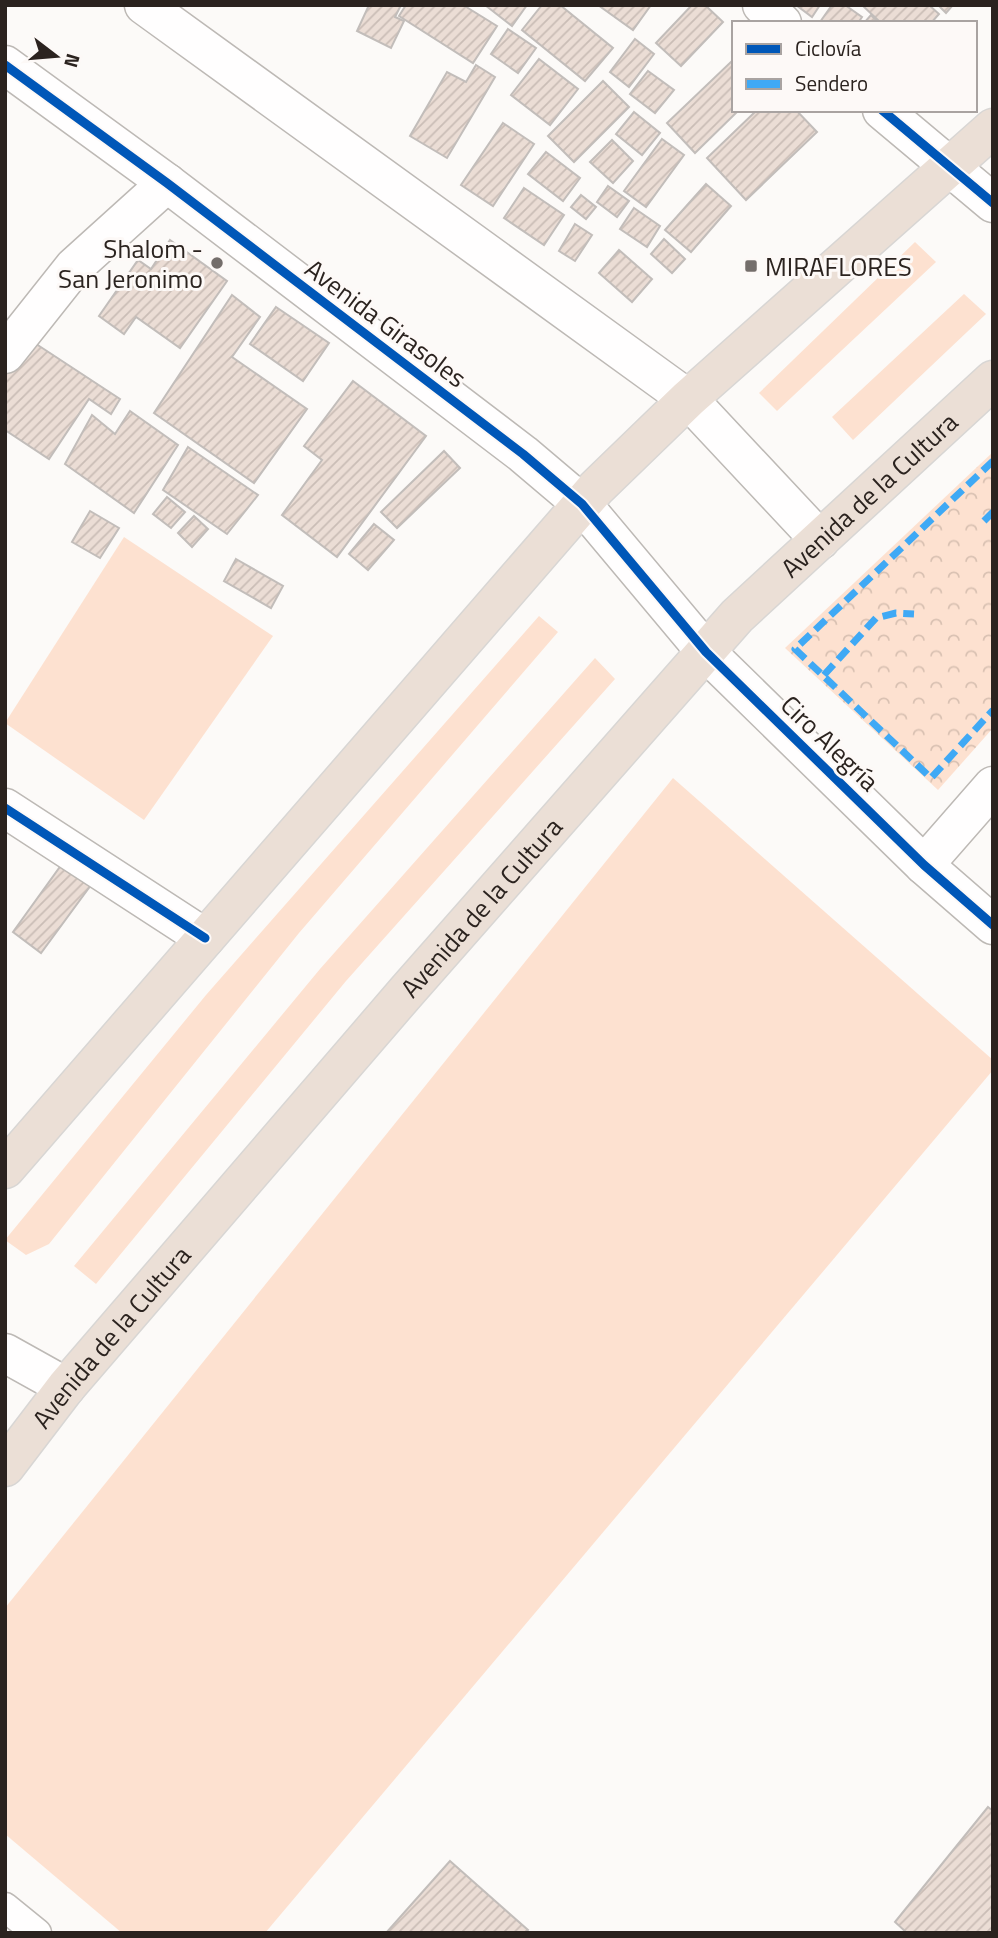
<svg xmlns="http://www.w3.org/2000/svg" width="998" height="1938" font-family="'Titillium Web',sans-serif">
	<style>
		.green { fill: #fde1d0 }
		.park { fill: url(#park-crowns) }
		.building { fill: url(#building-hatch); stroke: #c2bdba; stroke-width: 2 }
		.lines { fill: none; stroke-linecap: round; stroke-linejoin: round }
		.lane-casing { stroke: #bdb9b5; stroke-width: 31 }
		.street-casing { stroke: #bdb9b5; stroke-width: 41 }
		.secondary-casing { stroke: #bdb9b5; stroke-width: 41 }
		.highway-casing { stroke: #d8d6d4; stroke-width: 41 }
		.lane { stroke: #fffefe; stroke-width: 28 }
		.street { stroke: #fffefe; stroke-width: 38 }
		.secondary { stroke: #fffefe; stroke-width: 38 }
		.highway { stroke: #ebdfd6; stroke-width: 38 }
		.quiet { stroke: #3fa9f5; stroke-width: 7; stroke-dasharray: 14 7; stroke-linecap: butt }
		.cycleway-casing { stroke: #fdf9f7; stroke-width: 13 }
		.cycleway { stroke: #0057b8; stroke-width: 9 }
		.poi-dot { fill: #746e6b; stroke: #fdf9f7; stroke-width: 2.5 }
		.labels { text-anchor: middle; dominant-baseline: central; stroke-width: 6; stroke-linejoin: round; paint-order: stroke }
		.poi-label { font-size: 26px; fill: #2b231f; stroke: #fdf9f7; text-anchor: end }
		.street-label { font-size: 26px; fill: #2b231f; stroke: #fdf9f7 }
	</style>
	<defs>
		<pattern id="park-crowns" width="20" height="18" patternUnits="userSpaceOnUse" patternTransform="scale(1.75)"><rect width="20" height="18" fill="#fde1d0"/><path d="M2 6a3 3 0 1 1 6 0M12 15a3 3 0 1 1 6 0" fill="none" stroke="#d9c1b2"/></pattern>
		<pattern id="building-hatch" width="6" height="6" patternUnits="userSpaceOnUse" patternTransform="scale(1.75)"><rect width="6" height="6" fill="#ebddd5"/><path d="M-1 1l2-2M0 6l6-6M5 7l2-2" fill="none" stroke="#cabdb6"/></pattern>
	</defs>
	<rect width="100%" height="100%" fill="#fcfaf8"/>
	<!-- green -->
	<g class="green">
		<polygon points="915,242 936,262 777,411 759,393"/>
		<polygon points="964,294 986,314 853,440 832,417"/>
		<polygon points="124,537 273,636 144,820 5,723"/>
		<polygon points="539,616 558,632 299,933 49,1244 26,1255 5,1240 206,995"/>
		<polygon points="595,658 615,679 346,981 96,1284 74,1266 320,969"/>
		<polygon points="673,778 993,1060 993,1070 265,1933 122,1933 5,1834 5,1608"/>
	</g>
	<!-- park -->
	<polygon class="park" points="993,452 993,728 938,790 785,648"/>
	<!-- building -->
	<g class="building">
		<polygon points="369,5 401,5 395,17 404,21 391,48 357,31"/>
		<polygon points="406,5 463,5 497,26 473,63 399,16"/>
		<polygon points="485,5 527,5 512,26"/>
		<polygon points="542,5 560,5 613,48 585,81 522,30"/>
		<polygon points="598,5 651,5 633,30"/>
		<polygon points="692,5 705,5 723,22 681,66 656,43"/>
		<polygon points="796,5 820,5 812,17"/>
		<polygon points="832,5 845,5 862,17 858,23 820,22"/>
		<polygon points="862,5 929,5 939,14 931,23 881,23"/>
		<polygon points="938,5 953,5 946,13"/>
		<polygon points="871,15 879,23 864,23"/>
		<polygon points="508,29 536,48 518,73 491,54"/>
		<polygon points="635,39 654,54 629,87 610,72"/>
		<polygon points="539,59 578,89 550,125 511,95"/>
		<polygon points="734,59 734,110 739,110 695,153 667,123"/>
		<polygon points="476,65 495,77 447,158 410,136 447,72 466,82"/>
		<polygon points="648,71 674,90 655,113 630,94"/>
		<polygon points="603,81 629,107 574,162 548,136"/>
		<polygon points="757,110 796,110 817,132 746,200 707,158"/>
		<polygon points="634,112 660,133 642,155 616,134"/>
		<polygon points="503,123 534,144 493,206 461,185"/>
		<polygon points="662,139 684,155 646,207 624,191"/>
		<polygon points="612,140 633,161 613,183 590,162"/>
		<polygon points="546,152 580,178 563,201 528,174"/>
		<polygon points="706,184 731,206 691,252 665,230"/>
		<polygon points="608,186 629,201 617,217 597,202"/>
		<polygon points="524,188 564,215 544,245 504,218"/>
		<polygon points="581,195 596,207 586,219 571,207"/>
		<polygon points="634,208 660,226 647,247 620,229"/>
		<polygon points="575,224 592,235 575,261 559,251"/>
		<polygon points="664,239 685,259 672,273 651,254"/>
		<polygon points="170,240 227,281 180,348 136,317 124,334 99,316 138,260 151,269"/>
		<polygon points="619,250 652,279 632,302 599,273"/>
		<polygon points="232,295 260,317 232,357 307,409 254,483 154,413"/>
		<polygon points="276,307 329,343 303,381 250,344"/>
		<polygon points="24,336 120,399 111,414 89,399 49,459 5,430 5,364"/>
		<polygon points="353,381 426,436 337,557 282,515 322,460 304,446"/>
		<polygon points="130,411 178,445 134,513 65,464 92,415 115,434"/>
		<polygon points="188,447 258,495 227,534 163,490"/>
		<polygon points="444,451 460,468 397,528 381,512"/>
		<polygon points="167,497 185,512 171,528 153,514"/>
		<polygon points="90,511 119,528 100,558 72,542"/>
		<polygon points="194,516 208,529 192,547 178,533"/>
		<polygon points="374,524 394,540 368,570 349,554"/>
		<polygon points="236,559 283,586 271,608 224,581"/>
		<polygon points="62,864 91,885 41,953 13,932"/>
		<polygon points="988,1807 993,1811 993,1933 907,1933 895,1922"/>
		<polygon points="450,1861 528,1930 526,1933 386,1933"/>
	</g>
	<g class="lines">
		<!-- lane casing -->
		<g class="lane-casing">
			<polyline id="lane" points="5,1907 37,1933"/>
		</g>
		<!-- street casing -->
		<g class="street-casing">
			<g id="street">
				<polyline points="762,5 782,23"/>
				<polyline points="882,110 993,203"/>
				<polyline points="5,354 74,267 167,183"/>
				<polyline points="706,652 924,865 993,925"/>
				<polyline points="5,808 205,938"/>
				<polyline points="924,865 993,786"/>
				<polyline points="5,1353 66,1387"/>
			</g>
		</g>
		<!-- secondary casing -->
		<g class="secondary-casing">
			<g id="secondary">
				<polyline points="144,5 688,399 820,540"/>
				<polyline points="5,65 167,183 523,454 582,504 706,652"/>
			</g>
		</g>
		<!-- highway casing -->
		<g class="highway-casing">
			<g id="highway">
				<polyline points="5,1169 596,488 688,399 993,128"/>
				<path id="s1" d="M5 1467 66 1387 407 991 737 616 993 380"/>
			</g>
		</g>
		<!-- lane -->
		<use href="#lane" class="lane"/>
		<!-- street -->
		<use href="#street" class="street"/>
		<!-- secondary -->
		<use href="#secondary" class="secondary"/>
		<!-- highway -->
		<use href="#highway" class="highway"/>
		<!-- quiet -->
		<g class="quiet">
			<polyline points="993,461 795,649 931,778 993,710"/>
			<polyline points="984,521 993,512"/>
			<polyline points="824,675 876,618 896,613 914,614"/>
		</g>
		<!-- cycleway casing -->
		<g class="cycleway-casing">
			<g id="cycleway">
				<polyline points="5,65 167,183 523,454 582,504 706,652 924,865 993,925"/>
				<polyline points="882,110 993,203"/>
				<polyline points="5,808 205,938"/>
			</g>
		</g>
		<!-- cycleway -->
		<use href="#cycleway" class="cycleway"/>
	</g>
	<!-- markers -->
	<g class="poi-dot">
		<circle cx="217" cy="263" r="7"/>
		<rect x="744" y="259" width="14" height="14" rx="3.5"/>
	</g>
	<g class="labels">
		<!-- poi labels -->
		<g class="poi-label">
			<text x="203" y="248">Shalom -<tspan x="203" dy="30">San Jeronimo</tspan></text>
			<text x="765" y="266" text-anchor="start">MIRAFLORES</text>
		</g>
		<!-- street labels -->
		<g class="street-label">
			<text transform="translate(386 323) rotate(37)">Avenida Girasoles</text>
			<text stroke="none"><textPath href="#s1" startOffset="1302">Avenida de la Cultura</textPath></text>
			<text transform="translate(830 743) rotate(44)">Ciro Alegría</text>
			<text stroke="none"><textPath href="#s1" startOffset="735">Avenida de la Cultura</textPath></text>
			<text stroke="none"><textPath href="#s1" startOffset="168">Avenida de la Cultura</textPath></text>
		</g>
	</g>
	<!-- border -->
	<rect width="998" height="1938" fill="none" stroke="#2b231f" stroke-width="14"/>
	<!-- legend -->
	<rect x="732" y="21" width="245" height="91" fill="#fdf9f7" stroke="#a9a3a1" stroke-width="2"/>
	<rect x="746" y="44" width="35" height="10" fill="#0057b8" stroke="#a9a3a1" stroke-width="2"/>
	<text x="795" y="56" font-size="21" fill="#2b231f">Ciclovía</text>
	<rect x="746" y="79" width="35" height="10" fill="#3fa9f5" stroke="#a9a3a1" stroke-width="2"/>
	<text x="795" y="91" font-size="21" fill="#2b231f">Sendero</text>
	<!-- north arrow -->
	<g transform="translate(56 56) rotate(106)" stroke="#fdf9f7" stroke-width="5" paint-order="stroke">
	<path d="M0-5L12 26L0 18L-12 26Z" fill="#2b231f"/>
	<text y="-10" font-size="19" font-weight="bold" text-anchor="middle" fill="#2b231f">N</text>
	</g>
</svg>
